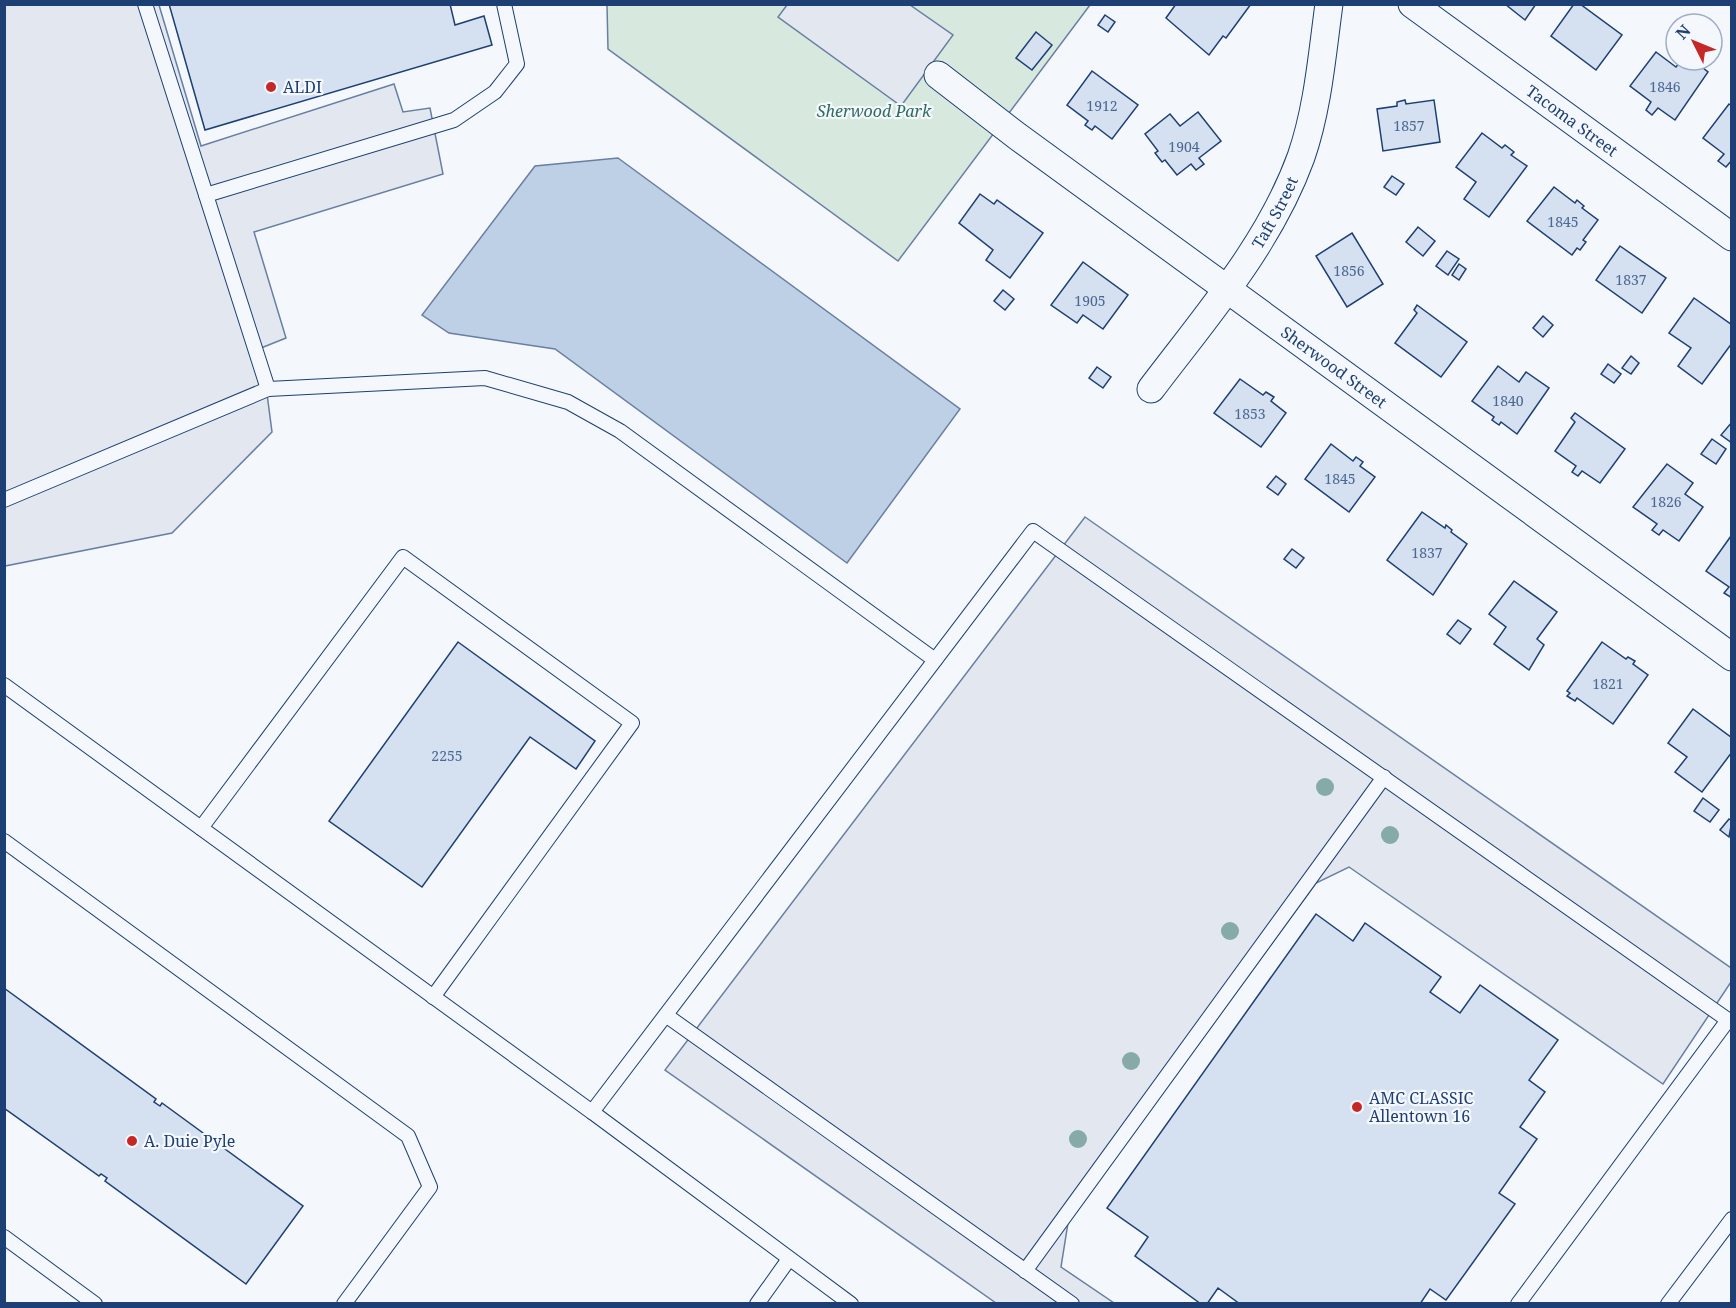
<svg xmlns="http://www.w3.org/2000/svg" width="1736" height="1308" font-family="'Noto Serif',serif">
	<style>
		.green { fill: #d7e8df; stroke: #687fa3; stroke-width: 1.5 }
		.parking { fill: #e3e8f0; stroke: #687fa3; stroke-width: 1.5 }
		.water { fill: #bed0e5; stroke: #687fa3; stroke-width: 1.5 }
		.building { fill: #d5e0f0; stroke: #1d3f73; stroke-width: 1.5 }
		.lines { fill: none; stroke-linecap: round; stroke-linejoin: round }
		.lane-casing { stroke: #1d3f73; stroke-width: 16 }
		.street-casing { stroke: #1d3f73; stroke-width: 29 }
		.lane { stroke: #f4f7fb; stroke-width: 14 }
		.street { stroke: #f4f7fb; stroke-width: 27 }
		.tree { fill: #86aba6 }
		.poi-dot { fill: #c62828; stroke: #f4f7fb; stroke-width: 2 }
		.labels { text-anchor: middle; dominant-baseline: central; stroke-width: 4.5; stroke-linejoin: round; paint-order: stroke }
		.number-label { font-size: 14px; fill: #4b6792 }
		.poi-label { font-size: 16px; fill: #1d3f73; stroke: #f4f7fb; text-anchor: start }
		.park-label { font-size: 16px; font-style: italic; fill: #2c6c60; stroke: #f4f7fb }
		.street-label { font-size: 16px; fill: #1d3f73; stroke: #f4f7fb }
	</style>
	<rect width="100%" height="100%" fill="#f4f7fb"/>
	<!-- green -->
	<polygon class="green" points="607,5 1090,5 898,261 608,49"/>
	<!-- parking -->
	<g class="parking">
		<polygon points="5,5 159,5 201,146 394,84 403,112 430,108 443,174 254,232 286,338 261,348 272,432 172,533 5,566"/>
		<polygon points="787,5 910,5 953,35 901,106 778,17"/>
		<polygon points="1085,517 1731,968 1731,982 1663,1084 1349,867 1316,883 1068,1223 1061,1267 1114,1303 996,1303 665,1070"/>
	</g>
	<!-- water -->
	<polygon class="water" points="618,158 960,409 847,563 555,349 449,333 422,315 535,166"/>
	<!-- building -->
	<g class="building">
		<polygon points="169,4 450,4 455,25 484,16 492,45 205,130"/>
		<polygon points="1176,4 1193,5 1251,4 1226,38 1223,36 1209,55 1166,18"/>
		<polygon points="1505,4 1536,4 1525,20"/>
		<polygon points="1574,4 1580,4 1622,35 1596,70 1551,36"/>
		<polygon points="1105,15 1115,22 1108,32 1098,25"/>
		<polygon points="1036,32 1052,45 1032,70 1016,58"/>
		<polygon points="1656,52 1676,67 1680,62 1684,65 1689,60 1693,60 1708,72 1675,120 1658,108 1652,115 1646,110 1651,102 1630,86"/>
		<polygon points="1092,71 1138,105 1112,139 1095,126 1092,130 1085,125 1088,121 1067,105"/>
		<polygon points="1405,100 1406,104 1434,100 1440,142 1383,151 1377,109 1397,106 1397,102"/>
		<polygon points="1729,104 1732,106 1732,160 1726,167 1718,161 1724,154 1703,138"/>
		<polygon points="1198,112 1221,141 1199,158 1204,164 1196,170 1191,164 1177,175 1165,160 1162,162 1155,153 1158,151 1145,134 1170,114 1180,126"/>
		<polygon points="1482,133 1502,148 1505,145 1514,152 1511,155 1527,166 1489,217 1464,199 1476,182 1456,167"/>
		<polygon points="1392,176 1404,184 1396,195 1384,187"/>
		<polygon points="1554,187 1575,203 1577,200 1584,206 1582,208 1598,220 1583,240 1586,242 1580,250 1577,248 1572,255 1527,221"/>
		<polygon points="980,194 994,204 997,200 1043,233 1010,278 986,260 993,250 959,223"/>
		<polygon points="1418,227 1435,241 1423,256 1406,242"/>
		<polygon points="1352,233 1383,284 1347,307 1316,256"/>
		<polygon points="1620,246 1666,278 1642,313 1596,280"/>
		<polygon points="1447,251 1459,259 1448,275 1436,266"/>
		<polygon points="1083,262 1128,295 1103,329 1083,315 1077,323 1051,305"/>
		<polygon points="1459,264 1466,269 1459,280 1452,275"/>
		<polygon points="1003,290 1014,299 1005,310 994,301"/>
		<polygon points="1694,298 1732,325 1732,343 1702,384 1678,366 1691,348 1669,333"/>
		<polygon points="1417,305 1467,342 1441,377 1395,343 1417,313 1414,310"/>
		<polygon points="1543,316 1553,325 1543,337 1533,328"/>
		<polygon points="1631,356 1639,363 1631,374 1622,368"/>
		<polygon points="1608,364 1621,374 1614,383 1601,374"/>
		<polygon points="1498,366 1519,382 1526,372 1549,388 1517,434 1501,422 1499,425 1492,420 1494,417 1472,401"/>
		<polygon points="1097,367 1111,377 1103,388 1089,378"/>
		<polygon points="1240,379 1263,395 1266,392 1274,397 1271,401 1286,413 1261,447 1214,413"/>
		<polygon points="1575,413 1625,449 1600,483 1582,471 1578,476 1572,472 1576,466 1555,451 1575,422 1571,418"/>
		<polygon points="1732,422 1732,443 1721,435"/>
		<polygon points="1712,439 1726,449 1716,464 1701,454"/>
		<polygon points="1331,444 1353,461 1356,457 1363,462 1360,466 1375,477 1349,512 1305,479"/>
		<polygon points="1667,464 1693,483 1685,494 1703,507 1679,541 1663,530 1659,535 1652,530 1657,524 1633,507"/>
		<polygon points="1276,476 1286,484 1278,495 1267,487"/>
		<polygon points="1422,512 1445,528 1446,525 1452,530 1451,532 1467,544 1433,595 1387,560"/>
		<polygon points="1731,536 1732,537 1732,598 1724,593 1729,587 1706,571"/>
		<polygon points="1292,549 1304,558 1296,568 1284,559"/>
		<polygon points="1514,581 1557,612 1537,639 1544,645 1529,670 1494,644 1506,627 1489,614"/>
		<polygon points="1458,620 1471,629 1460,644 1447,634"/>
		<polygon points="458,642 595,741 576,769 530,737 422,887 329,821"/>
		<polygon points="1602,642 1626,659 1628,657 1635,661 1633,664 1648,675 1613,724 1577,698 1575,701 1567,696 1570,693 1567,691"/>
		<polygon points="1693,709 1732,738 1732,752 1702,792 1675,772 1687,757 1668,743"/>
		<polygon points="1703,798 1719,810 1710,822 1694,811"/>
		<polygon points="1729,819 1732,821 1729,837 1720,830"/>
		<polygon points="1316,914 1353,941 1365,923 1441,977 1430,992 1460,1013 1480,985 1558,1040 1529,1080 1545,1092 1520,1127 1537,1139 1499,1193 1515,1204 1446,1300 1430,1289 1420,1304 1240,1304 1218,1288 1207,1304 1201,1304 1135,1256 1148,1237 1107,1208"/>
		<polygon points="4,988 156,1099 154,1102 160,1106 162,1103 303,1206 246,1284 105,1181 107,1178 101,1174 99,1176 4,1108"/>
	</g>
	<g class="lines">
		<!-- lane casing -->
		<g class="lane-casing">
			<g id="lane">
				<polyline points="145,4 268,389"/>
				<polyline points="206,195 454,120 495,92 517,64 504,4"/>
				<polyline points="4,500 268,389 485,378 568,402 620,431 935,660"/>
				<polyline points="4,685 592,1112"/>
				<polyline points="201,828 403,557 632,723 433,997"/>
				<polyline points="4,841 408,1136 430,1187 344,1304"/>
				<polyline points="667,1016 1072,1304"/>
				<polyline points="4,1237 95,1304"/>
				<polyline points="1025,1271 1384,777"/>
				<polyline points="757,1304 789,1259"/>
				<polyline points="851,1304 592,1112 1033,531 1728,1020 1518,1304"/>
				<polyline points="1668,1304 1732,1219"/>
			</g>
		</g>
		<!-- street casing -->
		<g class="street-casing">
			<g id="street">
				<path id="s1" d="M1412 4 1732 237"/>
				<path id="s2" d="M938 75 1017 136 1732 657"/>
				<path id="s3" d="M1151 389C1206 316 1269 245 1301 157 1318 108 1322 55 1329 4"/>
			</g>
		</g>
		<!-- lane -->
		<use href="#lane" class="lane"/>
		<!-- street -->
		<use href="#street" class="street"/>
	</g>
	<!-- trees -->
	<g class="tree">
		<circle cx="1325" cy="787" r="9"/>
		<circle cx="1390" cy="835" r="9"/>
		<circle cx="1230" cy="931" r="9"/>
		<circle cx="1131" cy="1061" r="9"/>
		<circle cx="1078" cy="1139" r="9"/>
	</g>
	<!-- markers -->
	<g class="poi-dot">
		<circle cx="271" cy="87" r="6"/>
		<circle cx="1357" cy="1107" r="6"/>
		<circle cx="132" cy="1141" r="6"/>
	</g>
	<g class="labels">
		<!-- number labels -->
		<g class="number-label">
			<text x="1665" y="86">1846</text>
			<text x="1102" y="105">1912</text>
			<text x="1409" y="125">1857</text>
			<text x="1184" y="146">1904</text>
			<text x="1563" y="221">1845</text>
			<text x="1349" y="270">1856</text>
			<text x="1631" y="279">1837</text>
			<text x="1090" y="300">1905</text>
			<text x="1508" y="400">1840</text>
			<text x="1250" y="413">1853</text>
			<text x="1340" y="478">1845</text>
			<text x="1666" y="501">1826</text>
			<text x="1427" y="552">1837</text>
			<text x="1608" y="683">1821</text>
			<text x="447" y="755">2255</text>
		</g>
		<!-- poi labels -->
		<g class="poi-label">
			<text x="283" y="87">ALDI</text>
			<text x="1369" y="1098">AMC CLASSIC<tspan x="1369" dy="18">Allentown 16</tspan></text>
			<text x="144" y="1141">A. Duie Pyle</text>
		</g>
		<!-- park labels -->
		<g class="park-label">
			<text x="874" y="111">Sherwood Park</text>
		</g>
		<!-- street labels -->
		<g class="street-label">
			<text stroke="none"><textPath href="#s1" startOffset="198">Tacoma Street</textPath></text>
			<text stroke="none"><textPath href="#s3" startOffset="216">Taft Street</textPath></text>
			<text stroke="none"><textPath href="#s2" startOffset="492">Sherwood Street</textPath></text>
		</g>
	</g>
	<!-- border -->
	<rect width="1736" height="1308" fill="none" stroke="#1d3f73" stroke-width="12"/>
	<!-- north arrow -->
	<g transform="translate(1694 42) rotate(313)"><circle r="28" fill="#f4f7fb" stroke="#9eadc5" stroke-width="1.5"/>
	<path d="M0-4.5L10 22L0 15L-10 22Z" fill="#c62828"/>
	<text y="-9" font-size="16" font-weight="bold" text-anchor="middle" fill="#1d3f73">N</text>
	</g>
</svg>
